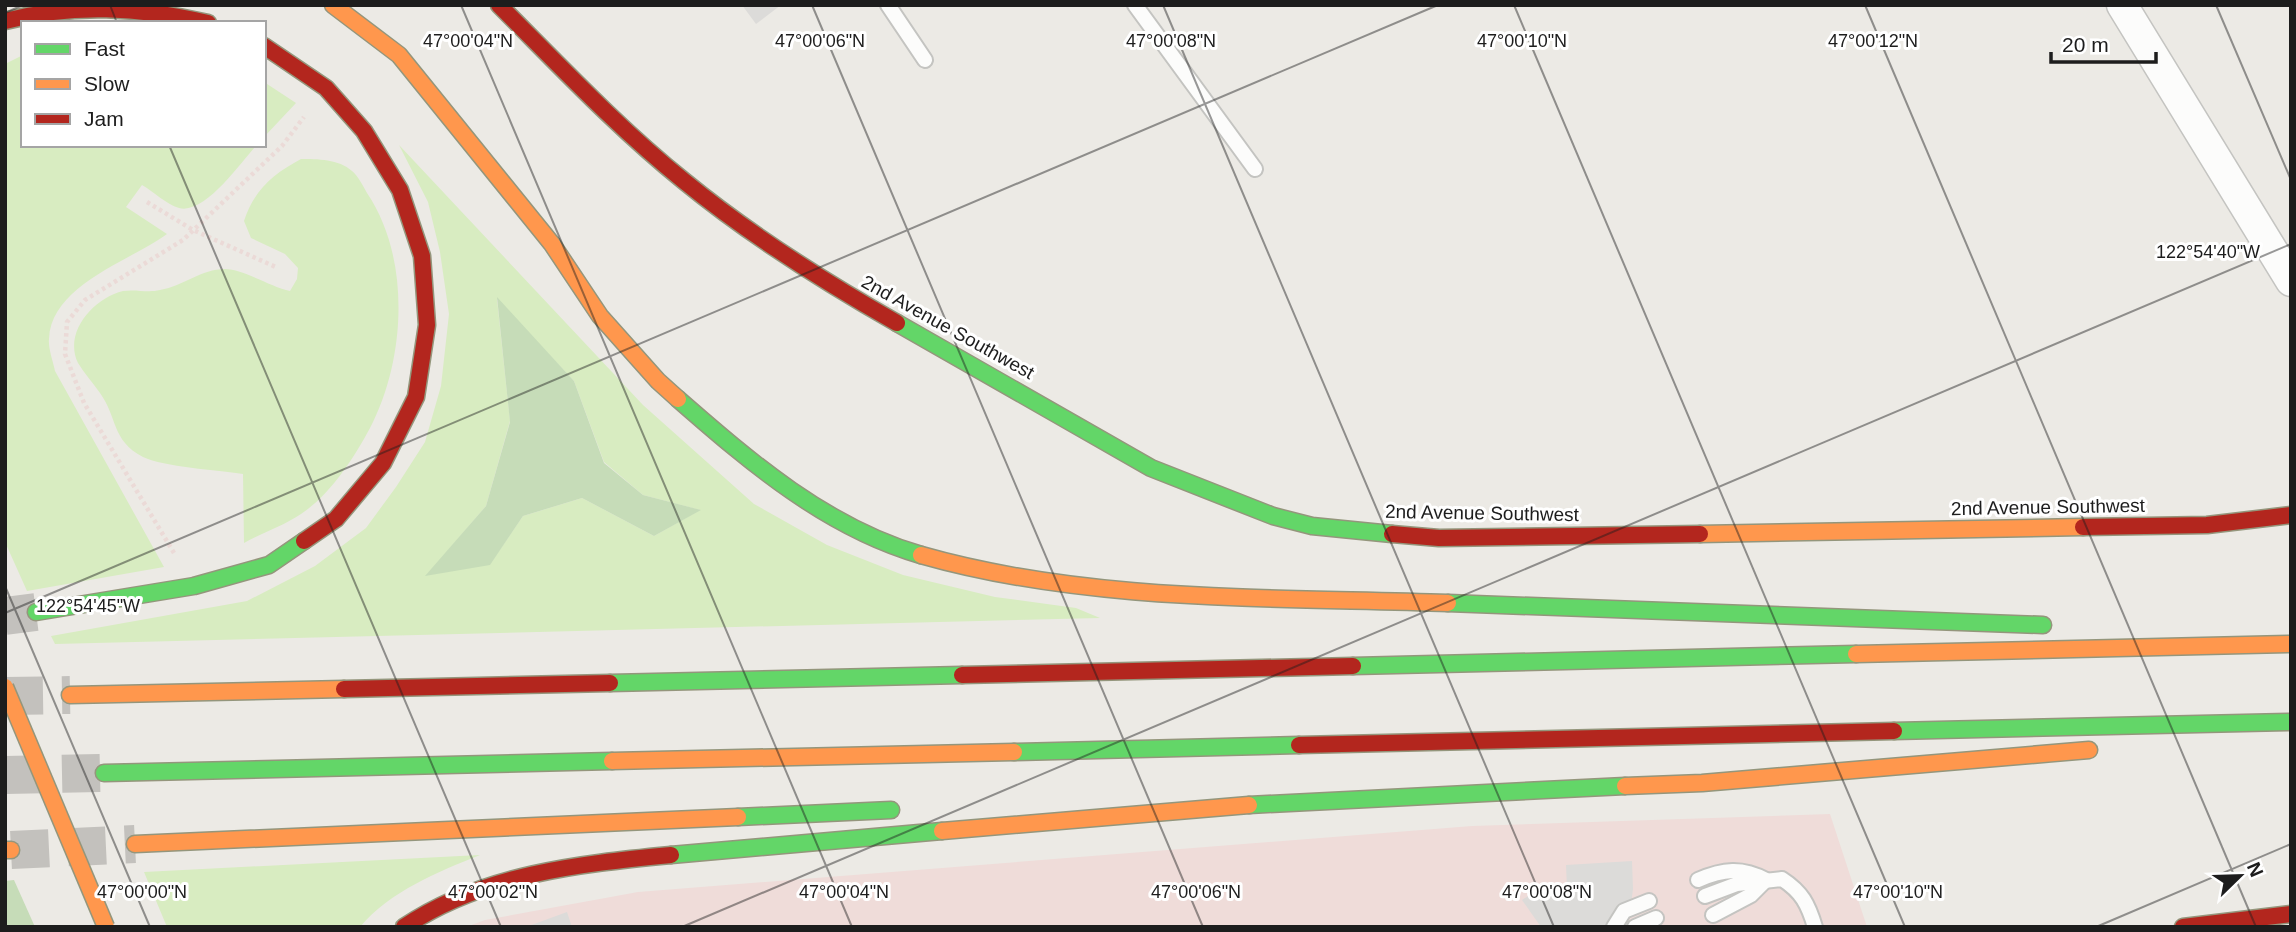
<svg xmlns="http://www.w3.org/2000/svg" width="2296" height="932" font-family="Arial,sans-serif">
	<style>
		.commercial { fill: #efdcd9 }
		.grass { fill: #d8ecc1; fill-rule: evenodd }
		.forest { fill: #c6dcb8 }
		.parking { fill: #dcdbd9 }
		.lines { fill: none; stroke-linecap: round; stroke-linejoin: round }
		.highway-tunnel { stroke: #c3c1bd; stroke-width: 38; stroke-dasharray: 38 19; stroke-linecap: butt }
		.lane-casing { stroke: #c4c4c1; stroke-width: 18 }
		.street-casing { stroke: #c4c4c1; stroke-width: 33 }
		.fast-casing { stroke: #94967c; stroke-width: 19 }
		.slow-casing { stroke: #94967c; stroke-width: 19 }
		.jam-casing { stroke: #94967c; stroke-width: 19 }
		.path { stroke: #ebdad7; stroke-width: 4.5; stroke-dasharray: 3.5 3.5; stroke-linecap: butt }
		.lane { stroke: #fcfcfb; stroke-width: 14 }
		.street { stroke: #fcfcfb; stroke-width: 30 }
		.fast { stroke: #63d668; stroke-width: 16 }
		.slow { stroke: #ff974d; stroke-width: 16 }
		.jam { stroke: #b3261e; stroke-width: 16 }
		.slow-bridge-casing { stroke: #94967c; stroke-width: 19; stroke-linecap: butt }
		.slow-bridge { stroke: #ff974d; stroke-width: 16 }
		.ticks { fill: none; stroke: #1d1d1d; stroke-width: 2; stroke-opacity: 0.45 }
		.labels { text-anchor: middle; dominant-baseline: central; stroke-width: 6; stroke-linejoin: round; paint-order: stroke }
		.street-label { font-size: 19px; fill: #1d1d1d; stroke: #fff }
		.ticks-label { font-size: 18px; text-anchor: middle; fill: #1d1d1d; stroke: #fff; stroke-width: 6; stroke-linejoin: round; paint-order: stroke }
	</style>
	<rect width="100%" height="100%" fill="#eceae5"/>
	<!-- commercial -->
	<polygon class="commercial" points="1830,814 1867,927 466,927 485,920 638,892 1472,826"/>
	<!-- grass -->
	<g class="grass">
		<path d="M23 55V145H257C240 163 205 215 179 208 166 204 154 192 142 185L126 207 167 234C130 261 51 285 49 339 48 348 53 361 55 371L164 567 27 591 5 542V64Z"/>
		<polygon points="264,82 296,103 264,137"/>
		<path d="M399 145 643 405 754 504 827 545 903 575 995 597 1076 608 1100 618 55 644 51 636 247 601 315 566 366 528 396 487 425 442 441 386 449 314 440 252 428 202ZM497 299 574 381 604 462 643 495 700 510 654 536 582 498 523 516 490 564 427 575 486 506 510 421Z"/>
		<path d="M301 159C317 159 339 159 352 171 358 176 363 186 367 193 411 258 406 359 370 428 354 458 330 495 301 514 283 526 262 533 244 543L243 474C217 470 164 467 143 457 111 440 118 418 100 393 93 383 84 373 78 363 63 332 94 298 123 291 136 289 148 293 160 290 184 286 201 269 225 269 243 269 271 287 290 291L297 279 298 268 285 254 251 238 244 221C254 190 273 174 301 159Z"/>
		<path d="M480 855C438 872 390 891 360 927H167L144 872Z"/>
	</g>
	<!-- forest -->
	<g class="forest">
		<polygon points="497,297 574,381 604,463 643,495 701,510 654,536 582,498 523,516 490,565 425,576 486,506 510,422"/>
		<polygon points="14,880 35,927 5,927 5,881"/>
	</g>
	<!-- parking -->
	<g class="parking">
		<polygon points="742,5 781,5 756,24"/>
		<polygon points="1632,861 1633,889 1628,927 1541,927 1522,900 1537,890 1567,889 1566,865"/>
		<polygon points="567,912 572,927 526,927"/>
	</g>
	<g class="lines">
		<!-- highway-tunnel -->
		<g class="highway-tunnel">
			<polyline points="5,616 36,612"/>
			<polyline points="5,696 70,695"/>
			<polyline points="5,775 104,773"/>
			<polyline points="11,850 135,844"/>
		</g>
		<!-- lane casing -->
		<g class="lane-casing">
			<g id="lane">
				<polyline points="888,5 925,60"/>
				<polyline points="1135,5 1255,169"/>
				<path d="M1698 880C1723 869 1742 867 1766 880L1751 895 1713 915"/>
				<path d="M1705 896 1737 884 1782 879C1802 892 1808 904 1815 927"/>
				<polyline points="1614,927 1624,911 1649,901"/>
				<polyline points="1635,927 1656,918"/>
			</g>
		</g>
		<!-- street casing -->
		<g class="street-casing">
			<polyline id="street" points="2122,5 2291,281"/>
		</g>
		<!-- fast casing -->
		<g class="fast-casing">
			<g id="fast">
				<polyline points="897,323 1151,468 1273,516 1312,526 1392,534"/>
				<path d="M678 399C750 462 827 528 921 555"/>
				<polyline points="1448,603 2043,625"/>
				<polyline points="36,612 194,586 269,565 304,541"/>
				<polyline points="1353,666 1856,654"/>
				<polyline points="610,683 962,675"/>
				<polyline points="1894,731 2291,722"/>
				<polyline points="1014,752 1299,745"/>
				<polyline points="104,773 612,761"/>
				<polyline points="1249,805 1625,786"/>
				<polyline points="738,817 891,810"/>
				<polyline points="671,855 942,831"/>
			</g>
		</g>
		<!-- slow casing -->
		<g class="slow-casing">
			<g id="slow">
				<polyline points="333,5 399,55 552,244 600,316 658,381 678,399"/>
				<polyline points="1700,534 2083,527"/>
				<path d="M921 555C1089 603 1274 597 1448 603"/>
				<polyline points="1856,654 2291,644"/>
				<polyline points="70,695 344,689"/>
				<polyline points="612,761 1014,752"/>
				<polyline points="1625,786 1702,783 2089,750"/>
				<polyline points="942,831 1249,805"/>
				<polyline points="135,844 738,817"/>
				<polyline points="5,850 11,850"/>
			</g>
		</g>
		<!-- jam casing -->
		<g class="jam-casing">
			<g id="jam">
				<path d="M499 5C559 65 618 128 684 181 750 235 823 281 897 323"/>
				<path d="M5 21C74 3 139 7 208 23"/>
				<polyline points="264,46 326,88 364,131 400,190 422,256 427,325 416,397 383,463 336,519 304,541"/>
				<polyline points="2083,527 2207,525 2291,515"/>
				<polyline points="1392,534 1439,538 1700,534"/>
				<polyline points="962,675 1353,666"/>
				<polyline points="344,689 610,683"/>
				<polyline points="1299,745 1894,731"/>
				<path d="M404 927C483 874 578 864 671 855"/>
				<polyline points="2183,927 2291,914"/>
			</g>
		</g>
		<!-- path -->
		<g class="path">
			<polyline points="147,202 193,230 278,268"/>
			<polyline points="174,553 84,403 65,354 67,322 85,300 183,240 282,146 304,117"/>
		</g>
		<!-- lane -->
		<use href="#lane" class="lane"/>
		<!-- street -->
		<use href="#street" class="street"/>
		<!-- fast -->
		<use href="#fast" class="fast"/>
		<!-- slow -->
		<use href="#slow" class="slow"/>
		<!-- jam -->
		<use href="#jam" class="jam"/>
		<!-- slow-bridge casing -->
		<g class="slow-bridge-casing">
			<polyline id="slow-bridge" points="5,687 106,927"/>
		</g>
		<!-- slow-bridge -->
		<use href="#slow-bridge" class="slow-bridge"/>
	</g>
	<!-- ticks -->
	<path class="ticks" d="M110 5 117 23M461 5 852 927M812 5 1203 927M1163 5 1554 927M1514 5 1905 927M1865 5 2256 927M2216 5 2291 180M5 13 23 5M169 145 501 927M5 586 150 927M5 613 1438 5M682 927 2291 244M2096 927 2291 844"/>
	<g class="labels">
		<!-- street labels -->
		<g class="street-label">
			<text transform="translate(948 327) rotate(29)">2nd Avenue Southwest</text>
			<text transform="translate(2048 507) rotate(-1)">2nd Avenue Southwest</text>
			<text transform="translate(1482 513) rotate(1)">2nd Avenue Southwest</text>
		</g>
	</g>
	<g class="ticks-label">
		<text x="468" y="47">47°00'04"N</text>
		<text x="820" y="47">47°00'06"N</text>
		<text x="1171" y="47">47°00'08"N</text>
		<text x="1522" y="47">47°00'10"N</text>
		<text x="1873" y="47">47°00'12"N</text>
		<text x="2208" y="258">122°54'40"W</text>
		<text x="88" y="612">122°54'45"W</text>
		<text x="142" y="898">47°00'00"N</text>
		<text x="493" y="898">47°00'02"N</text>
		<text x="844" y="898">47°00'04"N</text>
		<text x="1196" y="898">47°00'06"N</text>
		<text x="1547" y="898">47°00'08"N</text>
		<text x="1898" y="898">47°00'10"N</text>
	</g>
	<!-- border -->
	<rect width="2296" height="932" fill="none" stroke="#1d1d1d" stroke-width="14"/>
	<!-- legend -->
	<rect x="21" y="21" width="245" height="126" fill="#ffffff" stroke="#a5a5a5" stroke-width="2"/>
	<rect x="35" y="44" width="35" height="10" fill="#63d668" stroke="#a5a5a5" stroke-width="2"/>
	<text x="84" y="56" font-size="21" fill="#1d1d1d">Fast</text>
	<rect x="35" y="79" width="35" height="10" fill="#ff974d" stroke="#a5a5a5" stroke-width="2"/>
	<text x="84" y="91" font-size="21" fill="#1d1d1d">Slow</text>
	<rect x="35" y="114" width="35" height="10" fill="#b3261e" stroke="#a5a5a5" stroke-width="2"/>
	<text x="84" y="126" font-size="21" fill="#1d1d1d">Jam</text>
	<!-- north arrow -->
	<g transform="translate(2240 876) rotate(67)" stroke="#ffffff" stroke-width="5" paint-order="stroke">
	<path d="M0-5L12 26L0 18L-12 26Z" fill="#1d1d1d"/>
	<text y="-10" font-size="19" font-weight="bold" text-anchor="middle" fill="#1d1d1d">N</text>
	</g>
	<!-- scale -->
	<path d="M2051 52v10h105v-10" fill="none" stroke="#1d1d1d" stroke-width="3.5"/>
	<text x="2062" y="52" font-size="21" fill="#1d1d1d" stroke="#ffffff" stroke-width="5" paint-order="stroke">20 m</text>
</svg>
